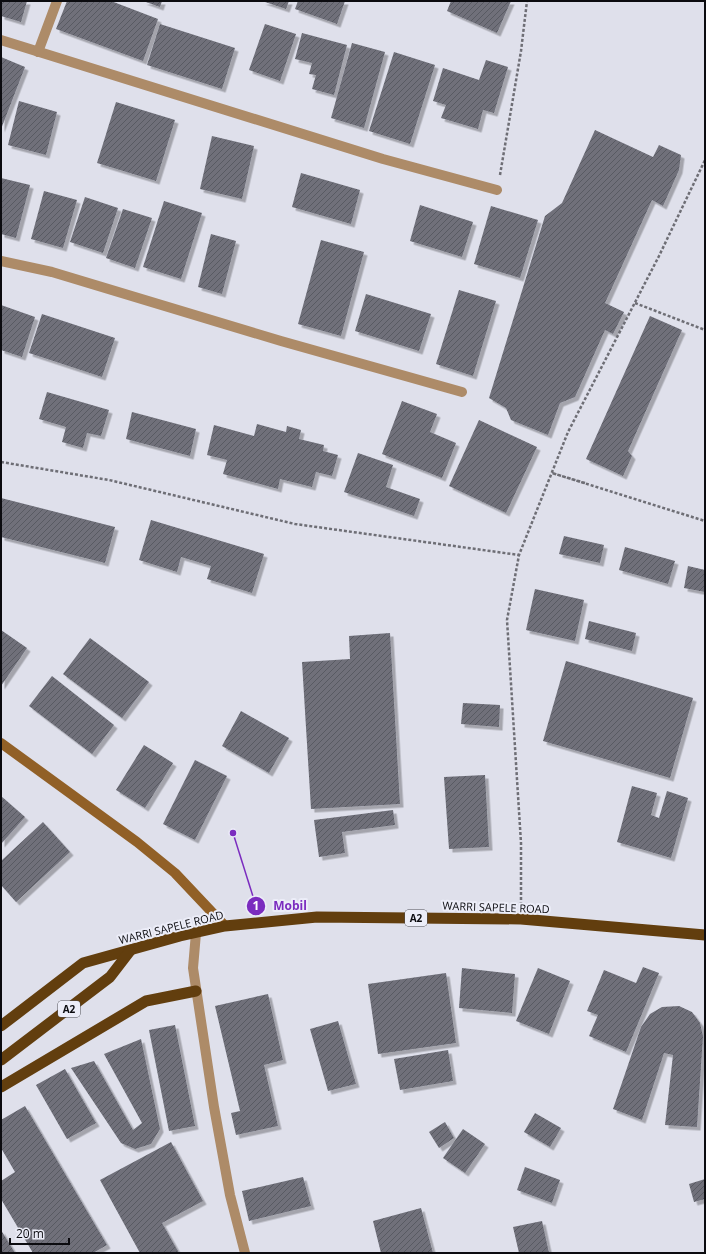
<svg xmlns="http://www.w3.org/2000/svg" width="706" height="1254" font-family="'Open Sans',sans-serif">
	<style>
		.building { fill: url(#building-hatch); filter: url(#shadow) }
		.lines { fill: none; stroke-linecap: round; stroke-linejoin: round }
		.path { stroke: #6e6e75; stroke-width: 2.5; stroke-dasharray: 3 2; stroke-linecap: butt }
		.minor { stroke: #ad8b68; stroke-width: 10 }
		.secondary { stroke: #916027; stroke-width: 10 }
		.trunk { stroke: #623e0e; stroke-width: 11 }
		.labels { text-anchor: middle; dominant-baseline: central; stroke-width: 4; stroke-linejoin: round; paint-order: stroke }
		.shield { fill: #ecedf8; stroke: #4e4f55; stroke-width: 1 }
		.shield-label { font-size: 10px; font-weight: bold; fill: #0b0b0f }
		.street-label { font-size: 11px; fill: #0b0b0f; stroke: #ecedf8 }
		.leader { fill: none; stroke: #7b2cbf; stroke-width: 1.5 }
		.callout-dot { fill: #7b2cbf; stroke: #ecedf8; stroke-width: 1.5 }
		.mark-label { font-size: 12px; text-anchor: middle; font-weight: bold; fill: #fff }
		.callout-label { font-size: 12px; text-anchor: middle; font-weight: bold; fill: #7b2cbf; stroke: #ecedf8; stroke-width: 4; stroke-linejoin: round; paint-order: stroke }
	</style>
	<defs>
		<pattern id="building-hatch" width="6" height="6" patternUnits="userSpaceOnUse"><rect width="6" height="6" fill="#6f707a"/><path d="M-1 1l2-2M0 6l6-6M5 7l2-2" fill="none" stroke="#595a62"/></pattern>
		<filter id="shadow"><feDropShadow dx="3.5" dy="3.5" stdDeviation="0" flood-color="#0004"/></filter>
	</defs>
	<rect width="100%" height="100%" fill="#dfe0eb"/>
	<!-- building -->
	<g class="building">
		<polygon points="1,1 27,1 21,22 1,16"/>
		<polygon points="67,1 111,1 158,19 143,61 56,29"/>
		<polygon points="143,1 162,1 160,7"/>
		<polygon points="262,1 289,1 286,9"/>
		<polygon points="298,1 345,1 337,24 295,9"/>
		<polygon points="451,1 511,1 497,33 447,11"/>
		<polygon points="160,24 235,48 222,89 147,65"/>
		<polygon points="265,24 296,34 280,81 249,70"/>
		<polygon points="302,33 347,45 334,95 312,89 316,75 309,74 312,63 295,59"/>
		<polygon points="352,43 385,52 364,128 331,118"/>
		<polygon points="394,52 435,65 410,144 369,131"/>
		<polygon points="1,57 25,67 1,129"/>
		<polygon points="486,60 508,67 494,113 483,110 478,129 441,118 446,105 433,101 443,68 479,80"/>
		<polygon points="19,101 57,112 46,155 8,145"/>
		<polygon points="116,102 175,120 156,181 97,163"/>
		<polygon points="595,130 653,157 659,145 681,155 679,170 663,206 652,200 605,303 624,312 613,334 605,330 575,397 560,403 548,435 511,420 506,408 489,398 545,216 562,203"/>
		<polygon points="212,136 254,146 242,199 200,189"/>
		<polygon points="301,173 360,190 351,224 292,207"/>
		<polygon points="1,178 30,185 16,238 1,234"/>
		<polygon points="44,191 77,200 63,248 31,239"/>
		<polygon points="85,197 118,208 103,253 70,242"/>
		<polygon points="164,201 202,213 181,279 143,267"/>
		<polygon points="420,205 473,222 462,257 410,241"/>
		<polygon points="491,206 538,220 520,278 474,264"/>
		<polygon points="123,209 152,218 135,268 106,258"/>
		<polygon points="211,234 236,241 222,294 198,287"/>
		<polygon points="321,240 364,252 341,336 298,324"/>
		<polygon points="459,290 496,301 473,376 436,364"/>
		<polygon points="366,294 431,314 419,351 355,331"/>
		<polygon points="1,305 35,317 22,357 1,350"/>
		<polygon points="42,314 115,338 102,377 29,353"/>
		<polygon points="650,316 682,330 628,451 632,456 623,476 586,459"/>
		<polygon points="47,392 109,410 101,436 87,433 83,448 62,442 66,427 39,419"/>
		<polygon points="402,401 437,414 430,432 456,443 442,478 382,454"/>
		<polygon points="132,412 196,429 190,456 126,439"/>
		<polygon points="479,420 537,447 506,513 449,486"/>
		<polygon points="257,424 286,432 287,426 301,430 299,439 324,445 323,451 338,455 332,476 316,472 312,487 280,479 278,489 223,474 227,460 207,455 214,425 254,436"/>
		<polygon points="358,453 393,465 386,487 420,499 414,516 344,492"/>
		<polygon points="1,498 115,527 105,563 1,537"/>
		<polygon points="151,520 264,554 252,593 207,579 211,566 181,557 177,572 139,560"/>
		<polygon points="564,536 604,545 600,563 559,554"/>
		<polygon points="625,547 675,561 668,584 619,570"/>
		<polygon points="688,566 705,570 705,592 684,588"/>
		<polygon points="535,589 584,600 575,641 526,630"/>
		<polygon points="589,621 636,633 632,651 585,639"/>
		<polygon points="1,630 27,648 1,686"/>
		<polygon points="390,633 400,804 311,809 302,662 350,659 349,636"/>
		<polygon points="90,638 149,682 122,718 63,674"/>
		<polygon points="566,661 693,698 670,778 543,741"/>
		<polygon points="52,676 114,725 92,754 29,706"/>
		<polygon points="463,703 500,705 499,727 461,724"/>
		<polygon points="241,711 289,738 269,773 222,746"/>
		<polygon points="144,745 173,763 145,808 116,790"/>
		<polygon points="195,760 227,776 195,840 163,824"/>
		<polygon points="485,775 489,847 449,849 444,777"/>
		<polygon points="632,786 657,793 651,815 659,818 667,791 688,798 671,858 617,842"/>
		<polygon points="1,796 25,817 1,844"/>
		<polygon points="393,810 395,825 342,832 345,853 319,857 314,820"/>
		<polygon points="43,822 70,852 16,902 1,885 1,861"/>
		<polygon points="643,967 659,973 626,1052 589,1036 598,1015 587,1011 604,970 636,983"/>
		<polygon points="462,968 515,974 512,1013 459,1008"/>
		<polygon points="538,968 570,981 549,1034 516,1021"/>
		<polygon points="446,973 456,1043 378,1054 368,984"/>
		<polygon points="268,994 283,1060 264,1065 278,1126 236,1135 231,1113 240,1111 215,1006"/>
		<polygon points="679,1006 692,1012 700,1023 703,1036 697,1127 665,1125 673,1055 664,1053 642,1120 613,1109 641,1027 650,1014 662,1007"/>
		<polygon points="338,1021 356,1084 328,1091 310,1029"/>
		<polygon points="175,1025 195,1126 169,1131 149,1030"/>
		<polygon points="141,1039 160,1129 151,1144 135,1149 121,1143 71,1068 94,1061 133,1130 142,1123 104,1054"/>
		<polygon points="448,1050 453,1081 400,1090 394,1059"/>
		<polygon points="65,1069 96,1123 67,1139 36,1085"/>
		<polygon points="25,1106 107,1245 93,1253 33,1253 1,1199 1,1181 15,1172 1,1148 1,1120"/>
		<polygon points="535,1113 561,1128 550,1147 524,1132"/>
		<polygon points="445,1122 454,1138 439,1148 429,1132"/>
		<polygon points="463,1129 485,1144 465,1173 443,1158"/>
		<polygon points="171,1142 203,1201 162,1223 179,1253 140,1253 100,1180"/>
		<polygon points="525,1167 560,1180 552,1203 517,1190"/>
		<polygon points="303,1177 311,1206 249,1221 242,1191"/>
		<polygon points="705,1179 705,1199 694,1202 689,1184"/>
		<polygon points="421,1208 433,1253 381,1253 373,1221"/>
		<polygon points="542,1221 549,1253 519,1253 513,1227"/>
		<polygon points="1,1230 15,1253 1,1253"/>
	</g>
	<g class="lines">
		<!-- path -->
		<g class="path">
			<polyline points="500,175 521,51 527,1"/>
			<polyline points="635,303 705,330"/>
			<polyline points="1,462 109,480 295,524 519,555"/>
			<polyline points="585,483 552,473 705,521"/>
			<polyline points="521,905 521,843 507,620 519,555 568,432 659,256 705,160"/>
		</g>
		<!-- minor -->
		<g class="minor">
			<polyline points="1,40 383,159 497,190"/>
			<polyline points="38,52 57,1"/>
			<polyline points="1,261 52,272 281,341 462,392"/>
			<polyline points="196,933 193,968 214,1107 230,1195 245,1253"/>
		</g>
		<!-- secondary -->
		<polyline class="secondary" points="1,743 137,842 175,873 225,926"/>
		<!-- trunk -->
		<g class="trunk">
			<polyline points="1,1026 83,963 180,936 225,926 317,917 521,919 705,935"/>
			<polyline points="1,1060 110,977 130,951"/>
			<polyline points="1,1087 146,1001 196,991"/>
		</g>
	</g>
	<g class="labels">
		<!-- shield labels -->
		<g class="shield">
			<rect x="405" y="910" width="22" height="16" rx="3"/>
			<rect x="58" y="1001" width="22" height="16" rx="3"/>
		</g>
		<g class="shield-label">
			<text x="416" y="918">A2</text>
			<text x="69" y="1009">A2</text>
		</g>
		<!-- street labels -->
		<g class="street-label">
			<text transform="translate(496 907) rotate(2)">WARRI SAPELE ROAD</text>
			<text transform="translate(171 927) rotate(-14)">WARRI SAPELE ROAD</text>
		</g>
	</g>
	<!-- callouts -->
	<path class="leader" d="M233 833L256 906"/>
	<g class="callout-dot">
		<circle cx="233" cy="833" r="4"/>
		<circle cx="256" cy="906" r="10"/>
	</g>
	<g class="mark-label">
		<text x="256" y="910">1</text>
	</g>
	<g class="callout-label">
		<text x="290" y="910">Mobil</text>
	</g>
	<!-- border -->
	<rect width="706" height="1254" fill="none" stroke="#0b0b0f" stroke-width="4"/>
	<!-- scale -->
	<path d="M10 1238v6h59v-6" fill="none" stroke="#0b0b0f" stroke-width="2"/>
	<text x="16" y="1238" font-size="12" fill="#0b0b0f" stroke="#ecedf8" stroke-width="3" paint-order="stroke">20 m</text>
</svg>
